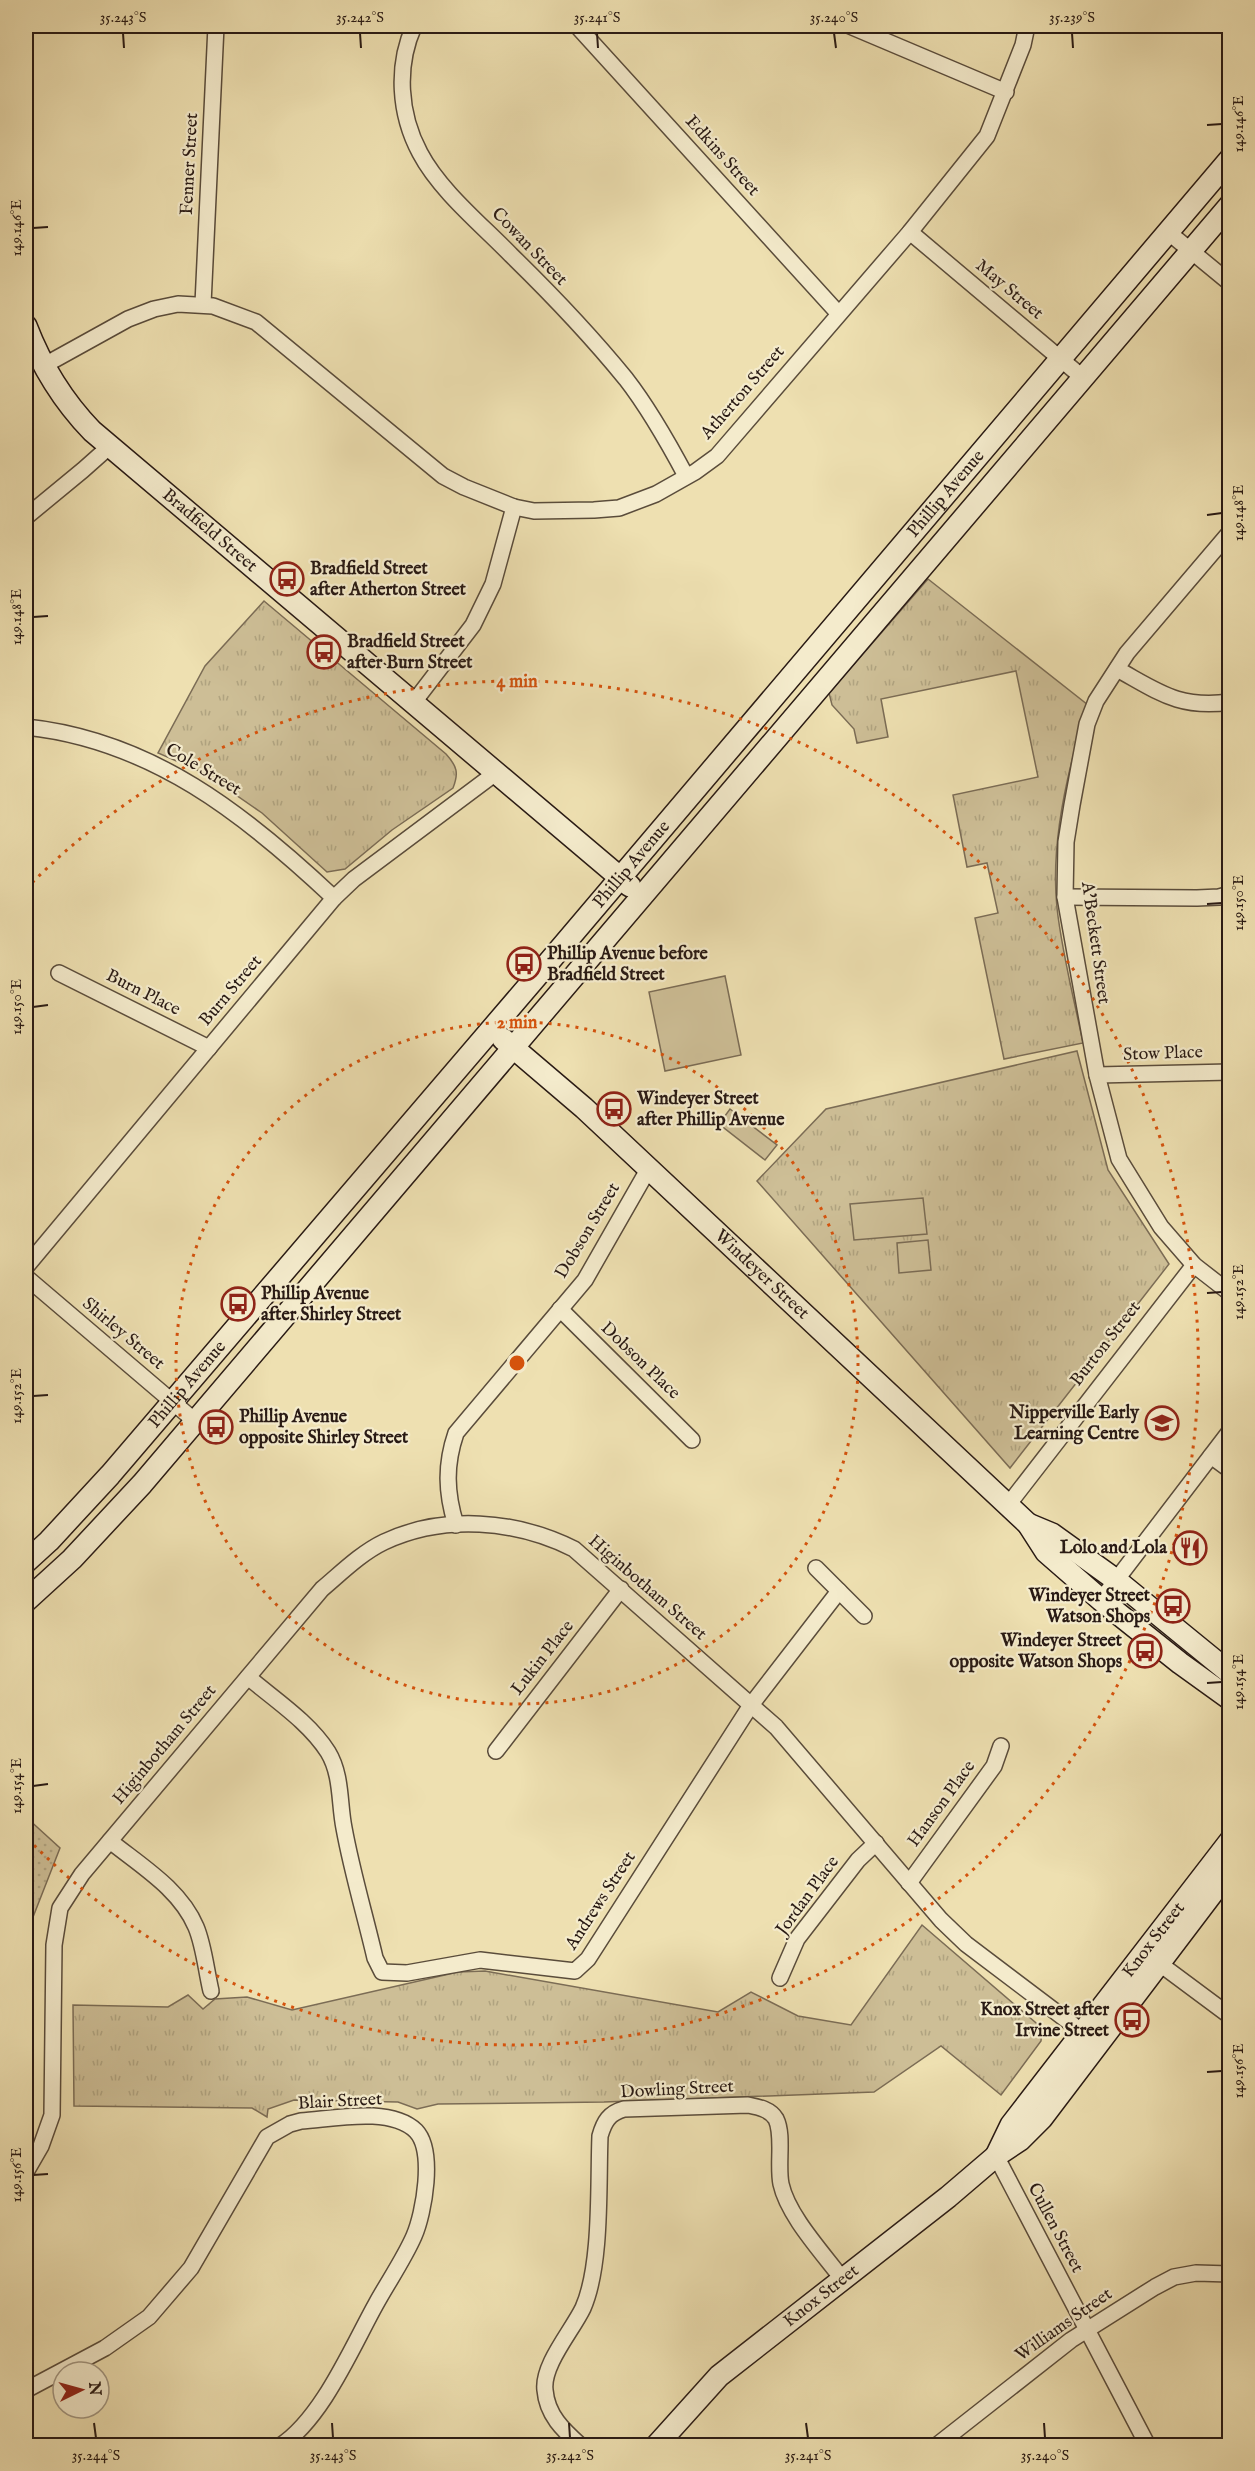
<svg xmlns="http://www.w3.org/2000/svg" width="1255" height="2471" font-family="'IM FELL English',serif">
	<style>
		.grass { fill: url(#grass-dots); stroke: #7b6c55; stroke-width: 1.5 }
		.park { fill: url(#park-tufts); stroke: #7b6c55; stroke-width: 1.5 }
		.pitch { fill: #cdbe96; stroke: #7b6c55; stroke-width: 1.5 }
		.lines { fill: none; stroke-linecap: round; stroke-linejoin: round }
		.street-casing { stroke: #5a4c3b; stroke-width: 18 }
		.secondary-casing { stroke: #291a14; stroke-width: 24 }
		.street { stroke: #f4ebcc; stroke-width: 15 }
		.secondary { stroke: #f4ebcc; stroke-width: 21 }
		.ticks { fill: none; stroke: #291a14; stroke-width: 2 }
		.ring { fill: none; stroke: #d5530d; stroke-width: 3; stroke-dasharray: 3 6 }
		.labels { text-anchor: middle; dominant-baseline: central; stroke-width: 4.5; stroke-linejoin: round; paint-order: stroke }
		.street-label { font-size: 18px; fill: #291a14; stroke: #f4ebcc }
		.poi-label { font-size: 18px; font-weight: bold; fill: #291a14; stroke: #f4ebcc; text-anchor: start }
		.centre { fill: #d5530d; stroke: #f4ebcc; stroke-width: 3 }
		.ring-label { font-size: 18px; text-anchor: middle; font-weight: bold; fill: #d5530d; stroke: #f4ebcc; stroke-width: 4.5; stroke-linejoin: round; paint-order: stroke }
		.neatline { fill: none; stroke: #291a14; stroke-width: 2 }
		.ticks-label { font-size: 15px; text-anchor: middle; fill: #291a14 }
	</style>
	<defs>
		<pattern id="grass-dots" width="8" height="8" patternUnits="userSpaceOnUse" patternTransform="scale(1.5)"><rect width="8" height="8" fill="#cdbe96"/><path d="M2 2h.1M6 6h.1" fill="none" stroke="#b0a380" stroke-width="1.8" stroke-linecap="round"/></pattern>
		<pattern id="park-tufts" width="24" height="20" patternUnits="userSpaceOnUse" patternTransform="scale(1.5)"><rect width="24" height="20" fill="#cdbe96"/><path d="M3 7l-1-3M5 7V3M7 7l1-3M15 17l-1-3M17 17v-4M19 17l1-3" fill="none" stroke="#b0a380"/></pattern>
	</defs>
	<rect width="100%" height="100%" fill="#eee0b1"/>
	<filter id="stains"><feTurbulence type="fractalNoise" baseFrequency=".00333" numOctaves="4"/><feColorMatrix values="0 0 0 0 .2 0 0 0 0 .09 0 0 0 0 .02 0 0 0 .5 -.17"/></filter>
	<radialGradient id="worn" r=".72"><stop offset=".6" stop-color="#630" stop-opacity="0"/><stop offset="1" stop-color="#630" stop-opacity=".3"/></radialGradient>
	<!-- grass -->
	<polygon class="grass" points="26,1817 60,1848 26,1935"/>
	<!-- park -->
	<g class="park">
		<path d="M928 579 1088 705C1068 767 1050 842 1057 908 1062 953 1074 999 1083 1043L1004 1059 975 918 998 913 987 863 967 867 954 800 953 795 1038 777 1016 671 881 699 888 737 857 743 854 729 832 705 829 693Z"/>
		<path d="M264 601 446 754C457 766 459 773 453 788L392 830 345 869 327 872 262 813 204 773 158 753 205 666Z"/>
		<polygon points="1077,1051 1108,1170 1169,1264 1010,1468 757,1181 826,1109"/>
		<polygon points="922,1925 1042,2028 1041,2041 1001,2095 941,2046 874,2092 604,2102 438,2104 417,2109 398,2102 294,2100 268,2109 267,2117 252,2108 74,2106 73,2005 168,2007 188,1995 203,2009 215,1999 247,1997 292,2010 458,1972 485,1971 718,2012 751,1992 798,2016 851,2025"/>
	</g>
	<!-- pitch -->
	<g class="pitch">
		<polygon points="725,976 741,1055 665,1071 649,992"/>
		<polygon points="730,1109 777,1145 765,1160 719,1124"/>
		<polygon points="923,1198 927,1234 854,1240 850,1204"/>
		<polygon points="928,1240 931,1270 899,1273 897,1243"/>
	</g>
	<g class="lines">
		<!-- street casing -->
		<g class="street-casing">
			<g id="street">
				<path d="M414 26C396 66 399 114 420 153 440 191 482 225 511 255 551 294 591 336 626 379 647 406 670 446 686 476"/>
				<polyline points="577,26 838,313"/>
				<polyline points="850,26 1006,92"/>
				<polyline points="910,232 1082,377"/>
				<polyline points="1168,232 1230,283"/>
				<polyline points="203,304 216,26"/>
				<polyline points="43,366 128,319 154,309 178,304 213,306 256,322 443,476 464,487 514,507 534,511 594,510 619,508 656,494 695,472 717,456 910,232 987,136 1023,45 1027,26"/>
				<polyline points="26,517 83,470 110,446"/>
				<polyline points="1230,532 1127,653 1096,701 1087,724 1072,805 1066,842 1065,897 1097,1075 1119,1159 1161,1227 1194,1265 1230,1293"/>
				<path d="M1117 669C1159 692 1179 709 1230 702"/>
				<polyline points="414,702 473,625 493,584 514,507"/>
				<path d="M26 727C151 740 245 814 334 898"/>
				<polyline points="1065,897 1197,898 1219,897 1230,894"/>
				<polyline points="59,973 209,1048"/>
				<polyline points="1097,1075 1230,1072"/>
				<polyline points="26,1267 334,898 354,879 497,772"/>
				<polyline points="26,1277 195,1421"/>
				<polyline points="560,1309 692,1440"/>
				<polyline points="1211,1456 1230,1470"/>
				<polyline points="1008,1505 1194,1265"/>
				<path d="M456 1525C446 1493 445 1465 456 1433L585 1280 649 1168"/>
				<polyline points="816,1568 864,1616"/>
				<polyline points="1101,1600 1230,1431"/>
				<path d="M248 1677C275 1700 309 1722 328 1752 342 1775 339 1803 344 1828 352 1872 365 1915 375 1958L382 1972 407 1973 480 1960 575 1971 588 1959 751 1705 839 1591"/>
				<polyline points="496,1751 621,1589"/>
				<path d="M110 1841C141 1866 180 1889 196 1927 204 1946 206 1970 211 1991"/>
				<polyline points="909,1883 994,1766 1001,1746"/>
				<polyline points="1152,1958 1230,2016"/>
				<polyline points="780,1978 797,1939 858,1860 876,1843"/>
				<polyline points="996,2156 1148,2446"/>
				<path d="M26 2172 41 2146 52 2115 54 1945 60 1908 82 1874 322 1589C341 1573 361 1553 384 1542 444 1514 516 1520 574 1549L776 1727 941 1920 966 1944 1089 2037"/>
				<path d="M26 2390 105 2348 149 2317 191 2268 267 2137 290 2124 301 2121C333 2119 390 2106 416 2131 435 2151 424 2213 414 2236 404 2259 388 2282 376 2304 352 2347 322 2419 280 2446"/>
				<path d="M581 2446C563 2430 547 2415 545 2390 542 2365 572 2331 583 2308 602 2265 598 2184 600 2136 604 2122 609 2113 624 2109L748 2105C758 2107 770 2109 776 2119 784 2135 777 2165 781 2184 788 2216 823 2253 843 2280"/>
				<polyline points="936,2446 1071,2340 1155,2287 1174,2277 1196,2273 1230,2274"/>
			</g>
		</g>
		<!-- secondary casing -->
		<g class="secondary-casing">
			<g id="secondary">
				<path id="s1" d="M26 326C41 365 62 400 92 431L630 886"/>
				<path id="s2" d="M503 1039 584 1108 1028 1524 1046 1552 1101 1600 1180 1663 1230 1699"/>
				<polyline points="1028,1524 1052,1534 1116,1580 1230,1673"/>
				<path id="s3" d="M26 1562 49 1541 110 1475 537 976 1230 159"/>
				<polyline points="26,1601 72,1559 142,1484 1230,205"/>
				<path id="s4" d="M996 2156 1011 2125 1230 1841"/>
				<path id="s5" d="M656 2446 719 2376 948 2197 996 2156 1020 2140 1042 2118 1230 1870"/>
			</g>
		</g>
		<!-- street -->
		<use href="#street" class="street"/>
		<!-- secondary -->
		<use href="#secondary" class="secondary"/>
	</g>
	<!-- ticks -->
	<path class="ticks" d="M123 33 124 48M360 33 361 48M597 33 598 48M834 33 836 48M1072 33 1073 48M1207 125 1222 124M33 228 48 227M1207 515 1222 513M33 617 48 616M1207 904 1222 903M33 1007 48 1005M1207 1293 1222 1292M33 1396 48 1395M1207 1683 1222 1682M33 1786 48 1784M1207 2072 1222 2071M33 2175 48 2174M94 2423 96 2438M332 2423 333 2438M569 2423 570 2438M806 2423 808 2438M1044 2423 1045 2438"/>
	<!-- distance rings -->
	<g class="ring">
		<circle cx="517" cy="1363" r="341"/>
		<path d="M26 889A682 682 0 1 1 26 1837"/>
	</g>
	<!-- icons -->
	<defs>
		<g id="bus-ring" transform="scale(1.725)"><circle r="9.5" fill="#f4ebcc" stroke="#8f2418" stroke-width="1.5"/><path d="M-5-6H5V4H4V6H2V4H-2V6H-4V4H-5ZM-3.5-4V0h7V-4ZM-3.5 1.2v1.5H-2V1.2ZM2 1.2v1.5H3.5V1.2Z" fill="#8f2418"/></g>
		<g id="school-ring" transform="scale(1.725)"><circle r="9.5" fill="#f4ebcc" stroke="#8f2418" stroke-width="1.5"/><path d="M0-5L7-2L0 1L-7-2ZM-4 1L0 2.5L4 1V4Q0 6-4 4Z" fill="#8f2418"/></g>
		<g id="restaurant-ring" transform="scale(1.725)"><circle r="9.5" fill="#f4ebcc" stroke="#8f2418" stroke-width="1.5"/><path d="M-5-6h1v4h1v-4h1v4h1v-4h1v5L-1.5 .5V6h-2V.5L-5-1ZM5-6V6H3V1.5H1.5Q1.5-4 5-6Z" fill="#8f2418"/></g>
	</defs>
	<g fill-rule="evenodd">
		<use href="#bus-ring" x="287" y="579"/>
		<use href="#bus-ring" x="324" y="652"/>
		<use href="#bus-ring" x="524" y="964"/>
		<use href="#bus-ring" x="614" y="1109"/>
		<use href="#bus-ring" x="238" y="1304"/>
		<use href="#school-ring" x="1162" y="1423"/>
		<use href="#bus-ring" x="216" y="1427"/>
		<use href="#restaurant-ring" x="1190" y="1548"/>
		<use href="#bus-ring" x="1173" y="1606"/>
		<use href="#bus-ring" x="1145" y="1651"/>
		<use href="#bus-ring" x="1132" y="2020"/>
	</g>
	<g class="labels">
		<!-- street labels -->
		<g class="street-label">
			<text transform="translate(722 156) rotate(48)">Edkins Street</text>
			<text transform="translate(190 164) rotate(-87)">Fenner Street</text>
			<text transform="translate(529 247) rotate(46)">Cowan Street</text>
			<text transform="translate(1009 290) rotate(40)">May Street</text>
			<text transform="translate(743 393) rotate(-49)">Atherton Street</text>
			<text stroke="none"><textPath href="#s3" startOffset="1410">Phillip Avenue</textPath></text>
			<text stroke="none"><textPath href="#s1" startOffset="279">Bradfield Street</textPath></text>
			<text transform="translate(203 770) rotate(31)">Cole Street</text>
			<text stroke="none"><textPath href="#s3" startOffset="924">Phillip Avenue</textPath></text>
			<text transform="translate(1095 943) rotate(82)">A'Beckett Street</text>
			<text transform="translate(231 991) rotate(-50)">Burn Street</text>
			<text transform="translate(143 993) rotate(27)">Burn Place</text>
			<text transform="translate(1163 1054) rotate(-2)">Stow Place</text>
			<text transform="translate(588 1231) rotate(-59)">Dobson Street</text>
			<text stroke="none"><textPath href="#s2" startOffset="350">Windeyer Street</textPath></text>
			<text transform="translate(123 1334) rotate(40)">Shirley Street</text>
			<text transform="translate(1106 1344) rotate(-52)">Burton Street</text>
			<text transform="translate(640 1361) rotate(44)">Dobson Place</text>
			<text stroke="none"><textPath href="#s3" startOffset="240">Phillip Avenue</textPath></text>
			<text transform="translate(647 1588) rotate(41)">Higinbotham Street</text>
			<text transform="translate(543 1658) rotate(-52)">Lukin Place</text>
			<text transform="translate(165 1745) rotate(-50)">Higinbotham Street</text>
			<text transform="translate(942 1804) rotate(-54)">Hanson Place</text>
			<text transform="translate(808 1896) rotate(-54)">Jordan Place</text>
			<text transform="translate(601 1901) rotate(-57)">Andrews Street</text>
			<text stroke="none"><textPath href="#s4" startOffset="268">Knox Street</textPath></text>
			<text transform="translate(677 2090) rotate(-3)">Dowling Street</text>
			<text transform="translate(340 2102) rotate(-3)">Blair Street</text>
			<text transform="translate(1055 2228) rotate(62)">Cullen Street</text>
			<text stroke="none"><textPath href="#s5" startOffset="224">Knox Street</textPath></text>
			<text transform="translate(1064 2325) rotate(-35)">Williams Street</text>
		</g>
		<!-- poi labels -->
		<g class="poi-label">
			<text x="310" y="569">Bradfield Street<tspan x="310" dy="21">after Atherton Street</tspan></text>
			<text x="347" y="642">Bradfield Street<tspan x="347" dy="21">after Burn Street</tspan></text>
			<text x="547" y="954">Phillip Avenue before<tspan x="547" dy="21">Bradfield Street</tspan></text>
			<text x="637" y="1099">Windeyer Street<tspan x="637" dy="21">after Phillip Avenue</tspan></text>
			<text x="261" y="1294">Phillip Avenue<tspan x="261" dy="21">after Shirley Street</tspan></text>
			<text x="1139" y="1413" text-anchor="end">Nipperville Early<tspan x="1139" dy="21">Learning Centre</tspan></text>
			<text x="239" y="1417">Phillip Avenue<tspan x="239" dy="21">opposite Shirley Street</tspan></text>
			<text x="1167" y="1548" text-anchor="end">Lolo and Lola</text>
			<text x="1150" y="1596" text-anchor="end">Windeyer Street<tspan x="1150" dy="21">Watson Shops</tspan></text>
			<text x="1122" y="1641" text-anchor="end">Windeyer Street<tspan x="1122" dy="21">opposite Watson Shops</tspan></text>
			<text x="1109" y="2010" text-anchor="end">Knox Street after<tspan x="1109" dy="21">Irvine Street</tspan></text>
		</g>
	</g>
	<circle cx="517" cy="1363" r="9" class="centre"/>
	<g class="ring-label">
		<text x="517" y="687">4 min</text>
		<text x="517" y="1028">2 min</text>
	</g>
	<!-- margin -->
	<rect width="1255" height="2471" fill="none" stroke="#eee0b1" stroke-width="66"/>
	<!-- north arrow -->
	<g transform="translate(81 2390) rotate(85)"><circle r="28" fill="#f4ebcc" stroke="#a39782" stroke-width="1.5"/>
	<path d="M0-4.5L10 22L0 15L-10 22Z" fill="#8f2418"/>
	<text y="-9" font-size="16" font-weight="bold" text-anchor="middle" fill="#291a14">N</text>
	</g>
	<rect x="33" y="33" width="1189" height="2405" class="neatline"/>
	<g class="ticks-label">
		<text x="123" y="22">35.243°S</text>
		<text x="360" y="22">35.242°S</text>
		<text x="597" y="22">35.241°S</text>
		<text x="834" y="22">35.240°S</text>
		<text x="1072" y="22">35.239°S</text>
		<text transform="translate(1238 124) rotate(-90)" y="5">149.146°E</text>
		<text transform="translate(16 228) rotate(-90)" y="5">149.146°E</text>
		<text transform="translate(1238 513) rotate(-90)" y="5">149.148°E</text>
		<text transform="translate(16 617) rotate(-90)" y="5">149.148°E</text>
		<text transform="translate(1238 903) rotate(-90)" y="5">149.150°E</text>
		<text transform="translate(16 1007) rotate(-90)" y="5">149.150°E</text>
		<text transform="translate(1238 1292) rotate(-90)" y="5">149.152°E</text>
		<text transform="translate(16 1396) rotate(-90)" y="5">149.152°E</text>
		<text transform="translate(1238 1682) rotate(-90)" y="5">149.154°E</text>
		<text transform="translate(16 1786) rotate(-90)" y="5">149.154°E</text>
		<text transform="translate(1238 2071) rotate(-90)" y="5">149.156°E</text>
		<text transform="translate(16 2175) rotate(-90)" y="5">149.156°E</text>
		<text x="96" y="2460">35.244°S</text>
		<text x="333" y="2460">35.243°S</text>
		<text x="570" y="2460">35.242°S</text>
		<text x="808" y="2460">35.241°S</text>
		<text x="1045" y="2460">35.240°S</text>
	</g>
	<rect width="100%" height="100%" filter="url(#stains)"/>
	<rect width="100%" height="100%" fill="url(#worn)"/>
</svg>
